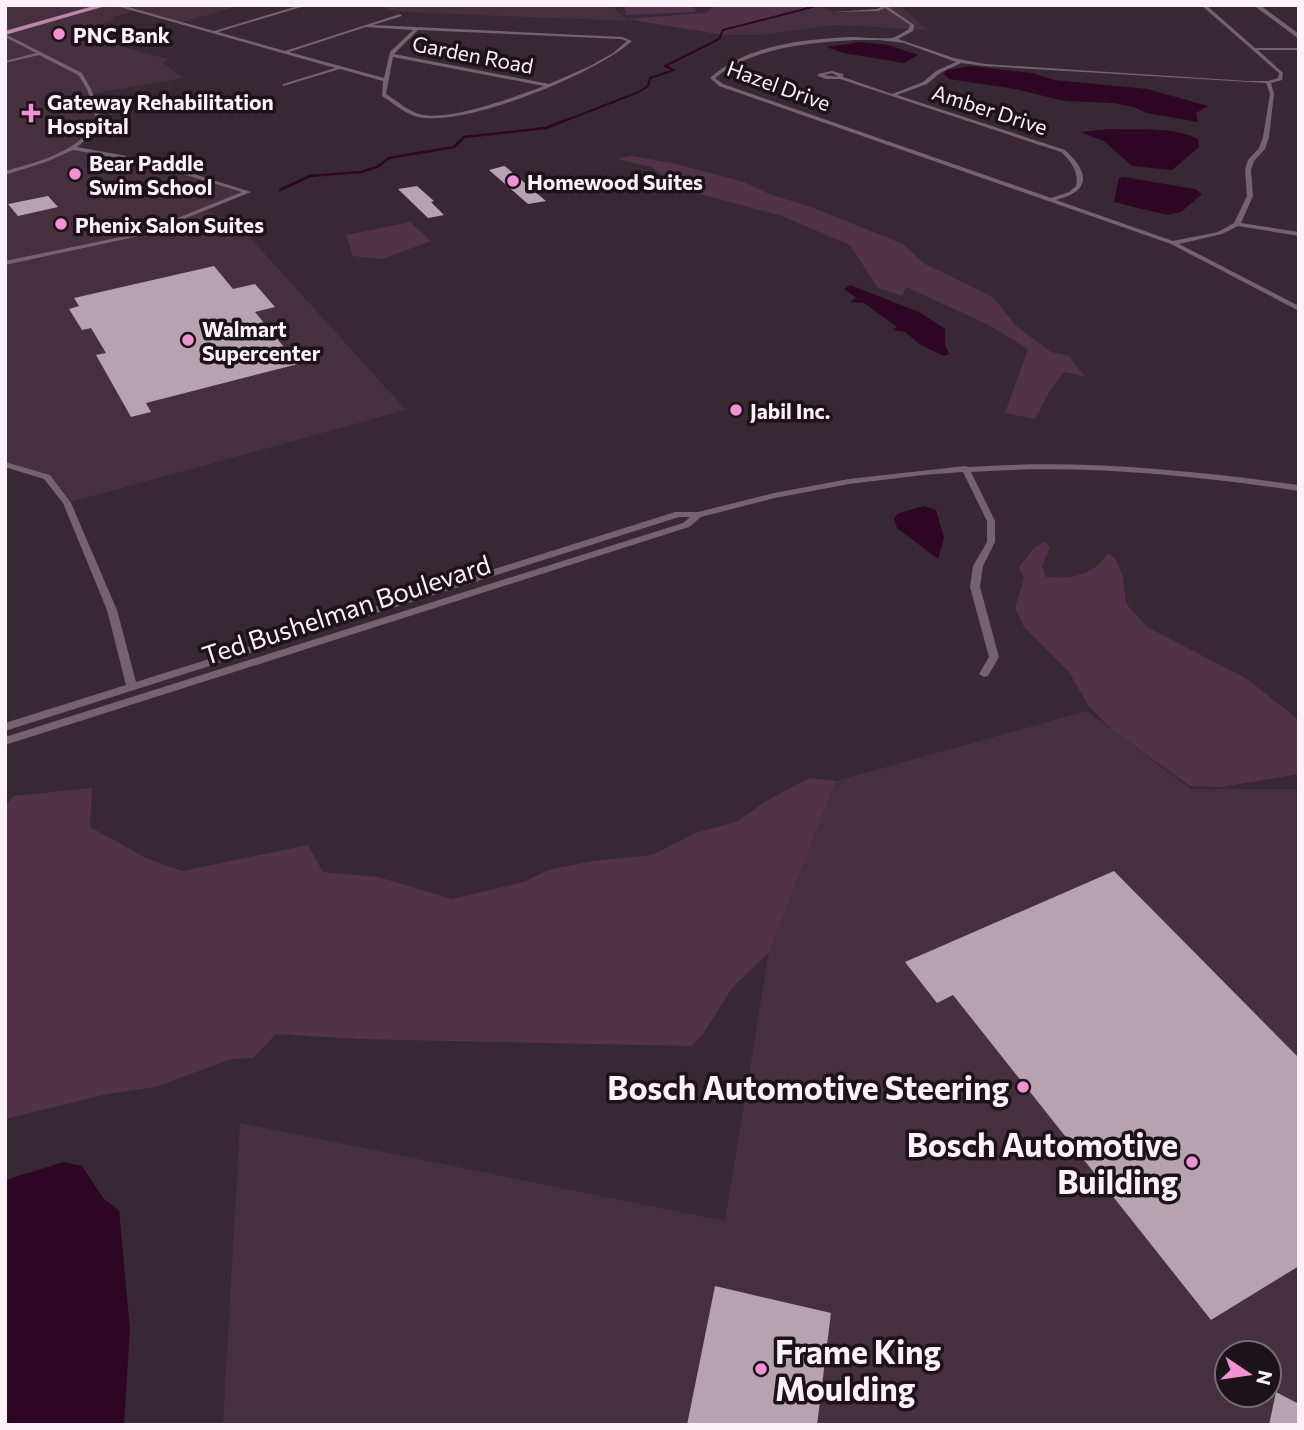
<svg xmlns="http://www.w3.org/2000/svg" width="1304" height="1430" font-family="Commissioner,sans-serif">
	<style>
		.built { fill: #462f3e; fill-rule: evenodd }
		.green { fill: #523248 }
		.water { fill: #2d0623 }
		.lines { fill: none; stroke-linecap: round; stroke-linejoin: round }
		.stream-far1 { stroke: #2d0623; stroke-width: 2 }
		.stream { stroke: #2d0623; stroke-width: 2.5 }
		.building { fill: #b7a2b0 }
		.minor { fill: #75626e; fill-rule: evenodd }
		.secondary { fill: #75626e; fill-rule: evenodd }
		.primary { fill: #bc85aa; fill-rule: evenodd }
		.poi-dot { fill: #f391d5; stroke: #1b1318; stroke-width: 2.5 }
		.labels { text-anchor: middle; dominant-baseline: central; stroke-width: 7; stroke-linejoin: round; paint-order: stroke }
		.far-poi-label { font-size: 21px; font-weight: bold; fill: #fcf1f8; stroke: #1b1318; text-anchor: start }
		.far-street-label { font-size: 21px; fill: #fcf1f8; stroke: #1b1318 }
		.street-label { font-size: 26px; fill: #fcf1f8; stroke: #1b1318 }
		.near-poi-label { font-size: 32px; font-weight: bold; fill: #fcf1f8; stroke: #1b1318; text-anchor: end }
	</style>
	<rect width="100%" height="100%" fill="#382833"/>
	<!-- built -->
	<g class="built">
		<polygon points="5,5 242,5 179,23 135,11 110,18 116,20 84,28 124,47 168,59 163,63 184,78 91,94 99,114 98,127 72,148 147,161 248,192 204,210 236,222 406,410 67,503 47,477 5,464"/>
		<polygon points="382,5 616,5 613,7 628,21 404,12 388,10"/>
		<polygon points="889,6 903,8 927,30 836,25 761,35 724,35 725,31 767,18 821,7 835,12 878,10"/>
		<path d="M1087 711 1191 789H1299V1425H223L240 1123 725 1221 769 952 836 781ZM1227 1353H1269V1395H1227Z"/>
	</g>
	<!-- green -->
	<g class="green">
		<polygon points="629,5 690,5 698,12 626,15 625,8"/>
		<polygon points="716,5 828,5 726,31 724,35 626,19 706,13"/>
		<polygon points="631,156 672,163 744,182 769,194 811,207 903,244 923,263 993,297 1016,326 1051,352 1069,356 1084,376 1064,372 1050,390 1035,419 1005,413 1028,349 987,324 906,287 902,296 878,288 850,245 782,216 693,192 669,180 651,167 617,159"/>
		<polygon points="410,222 431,241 382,259 353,256 346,235"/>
		<path d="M1045 542 1050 547 1042 566 1046 577C1072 579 1093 576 1108 553L1116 560 1123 577 1126 604 1147 627 1247 679 1299 720V774L1222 787 1190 786 1112 730 1088 705 1069 672 1024 627 1015 608 1024 578 1019 567 1034 548Z"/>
		<polygon points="809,778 836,781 769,952 732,988 703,1034 691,1046 359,1039 276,1034 253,1058 232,1059 155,1087 107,1094 5,1119 5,807 13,796 92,788 90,827 146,858 182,871 308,845 323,872 378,877 452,899 524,882 548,870 593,861 653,855 695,833 736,822 766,801"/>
	</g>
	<!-- water -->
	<g class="water">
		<polygon points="861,42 888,45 918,55 904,63 844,53 826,47"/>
		<polygon points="971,66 1032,73 1054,80 1147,89 1208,106 1196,113 1198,122 1146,113 1134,107 1113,103 1064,101 1015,89 949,79 944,74 946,70"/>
		<path d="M1110 129C1137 130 1173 126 1198 139L1199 147 1172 170 1132 166 1104 141 1080 132Z"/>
		<polygon points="1124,177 1195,189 1202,194 1181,212 1167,215 1114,202 1119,178"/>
		<polygon points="850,285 919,312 945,329 945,344 949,354 944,356 921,345 905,332 893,330 897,327 864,303 850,302 856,298 844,289"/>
		<polygon points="924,506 936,510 944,538 938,559 897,528 894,518 899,513"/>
		<polygon points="64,1162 82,1166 104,1199 119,1210 130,1329 124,1425 5,1425 5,1180"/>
	</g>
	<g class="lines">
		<!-- stream-far1 -->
		<polyline class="stream-far1" points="559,123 639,92 648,86 650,78 674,70 665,66 719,39 723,30 820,5"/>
		<!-- stream -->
		<polyline class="stream" points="280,190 310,176 361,172 377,167 389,158 454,147 464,137 546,128 563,121"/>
	</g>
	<!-- building -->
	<g class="building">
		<polygon points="504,166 506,167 546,201 528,204 489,170"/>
		<polygon points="417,186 434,201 431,202 444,215 428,218 398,189"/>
		<polygon points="48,196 58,207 18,216 8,204"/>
		<polygon points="214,266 233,289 255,284 275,307 255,312 298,364 146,403 151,412 131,417 96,355 106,353 91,328 82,330 69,309 79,306 74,298"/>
		<polygon points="1114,871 1299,1058 1299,1266 1211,1320 953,995 937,1003 905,962"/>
		<polygon points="715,1286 831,1313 817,1425 687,1425"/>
		<polygon points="1276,1392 1299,1404 1299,1425 1269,1425"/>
	</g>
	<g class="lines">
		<!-- minor -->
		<g class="minor">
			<path d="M113 5H121L214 31 301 5H308L218 32 285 51 400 14 402 16 373 25 622 37 632 41C595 74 474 123 424 118 408 117 395 104 382 96L383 81 340 69 283 86V84L335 68ZM366 27 413 30 390 52 384 78 289 52ZM418 30 621 39 627 41 613 53 590 66 549 84 394 54ZM393 57 544 86C517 96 447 123 419 114 407 110 397 101 386 94Z"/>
			<path d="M885 5H891L888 7 914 25 913 31 898 39 954 58 985 64 1248 81H1268L1278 78 1279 73 1201 5H1206L1255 48H1299V50H1258L1283 73 1282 80 1271 83 1274 94 1269 137 1265 149 1254 161 1251 170 1253 196 1241 223 1299 232V236L1238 226 1222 234 1179 244 1299 306V311L1171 244 719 86 710 78C746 45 804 39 852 37 862 37 887 40 895 37 899 35 904 32 909 29L910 25 885 8 878 11 833 12 877 9ZM855 40H879L904 43 956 62 936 71 923 82 892 94 843 77V74L832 71 818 74V76L826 79H840L1061 152C1071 161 1079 172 1076 186L1069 192 1051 198 723 84 715 78C754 47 807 43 855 40ZM961 63 985 66 1266 83 1270 94 1263 137 1259 148 1248 160 1245 170 1247 196 1234 223 1218 232 1173 241 1056 200C1091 191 1090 173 1065 150L897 95 927 84 940 73ZM832 73 838 77 824 75Z"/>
			<path d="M5 34 82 73 91 89 103 121 95 132 77 147 149 160 251 192 144 235 5 265V261L140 233 242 192 146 163 73 150 46 162 5 175V171C38 162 78 152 97 121L87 89 78 75 39 55 5 63V61L36 53 5 37Z"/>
			<path d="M5 462 50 475 71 503 117 610 136 682 675 512H698L774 493 849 479 965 466 968 467C1079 459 1189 470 1299 485V491C1190 475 1081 464 971 472L995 521V542L983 566 980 587 999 657 988 676 984 677 979 674 989 657 970 587 973 566 987 542V521L963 472 923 475 849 484 775 498 701 517 689 527 5 745V737L683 523 690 517H679L5 731V723L126 685 107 610 63 503 44 479 5 467Z"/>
		</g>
		<!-- secondary -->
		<polygon class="secondary" points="1253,5 1260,5 1299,34 1299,39"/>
		<!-- primary -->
		<polygon class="primary" points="97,5 109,5 5,35 5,31"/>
	</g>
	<!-- markers -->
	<g class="poi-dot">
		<circle cx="59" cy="34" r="7"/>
		<path d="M27.5 102.5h7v7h7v7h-7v7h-7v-7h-7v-7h7z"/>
		<circle cx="75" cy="174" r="7"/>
		<circle cx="513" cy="181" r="7"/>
		<circle cx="61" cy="224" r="7"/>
		<circle cx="188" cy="340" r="7"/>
		<circle cx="736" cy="410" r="7"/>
		<circle cx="1023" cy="1087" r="7"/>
		<circle cx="1192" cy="1162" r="7"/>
		<circle cx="761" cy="1369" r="7"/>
	</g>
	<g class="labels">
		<!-- far-poi labels -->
		<g class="far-poi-label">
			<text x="73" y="34">PNC Bank</text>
			<text x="47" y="101">Gateway Rehabilitation<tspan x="47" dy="24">Hospital</tspan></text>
			<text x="89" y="162">Bear Paddle<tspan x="89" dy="24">Swim School</tspan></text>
			<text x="527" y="181">Homewood Suites</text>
			<text x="75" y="224">Phenix Salon Suites</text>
			<text x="202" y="328">Walmart<tspan x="202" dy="24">Supercenter</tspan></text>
			<text x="750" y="410">Jabil Inc.</text>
		</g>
		<!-- far-street labels -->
		<g class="far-street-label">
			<text transform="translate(473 54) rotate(11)">Garden Road</text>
			<text transform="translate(779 85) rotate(20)">Hazel Drive</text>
			<text transform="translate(990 109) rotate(18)">Amber Drive</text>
		</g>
		<!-- street labels -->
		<g class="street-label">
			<text transform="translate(346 609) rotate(-18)">Ted Bushelman Boulevard</text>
		</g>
		<!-- near-poi labels -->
		<g class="near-poi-label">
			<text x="1009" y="1087">Bosch Automotive Steering</text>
			<text x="1178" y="1144">Bosch Automotive<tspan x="1178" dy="37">Building</tspan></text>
			<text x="775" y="1351" text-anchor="start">Frame King<tspan x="775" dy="37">Moulding</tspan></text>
		</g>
	</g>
	<!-- border -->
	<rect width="1304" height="1430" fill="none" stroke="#fcf1f8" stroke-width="14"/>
	<!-- north arrow -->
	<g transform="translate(1248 1374) rotate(103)"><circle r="33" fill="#1b1318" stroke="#756c72" stroke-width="2"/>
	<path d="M0-5L12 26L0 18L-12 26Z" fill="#f391d5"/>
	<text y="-10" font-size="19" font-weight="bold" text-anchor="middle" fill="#fcf1f8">N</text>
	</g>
</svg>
